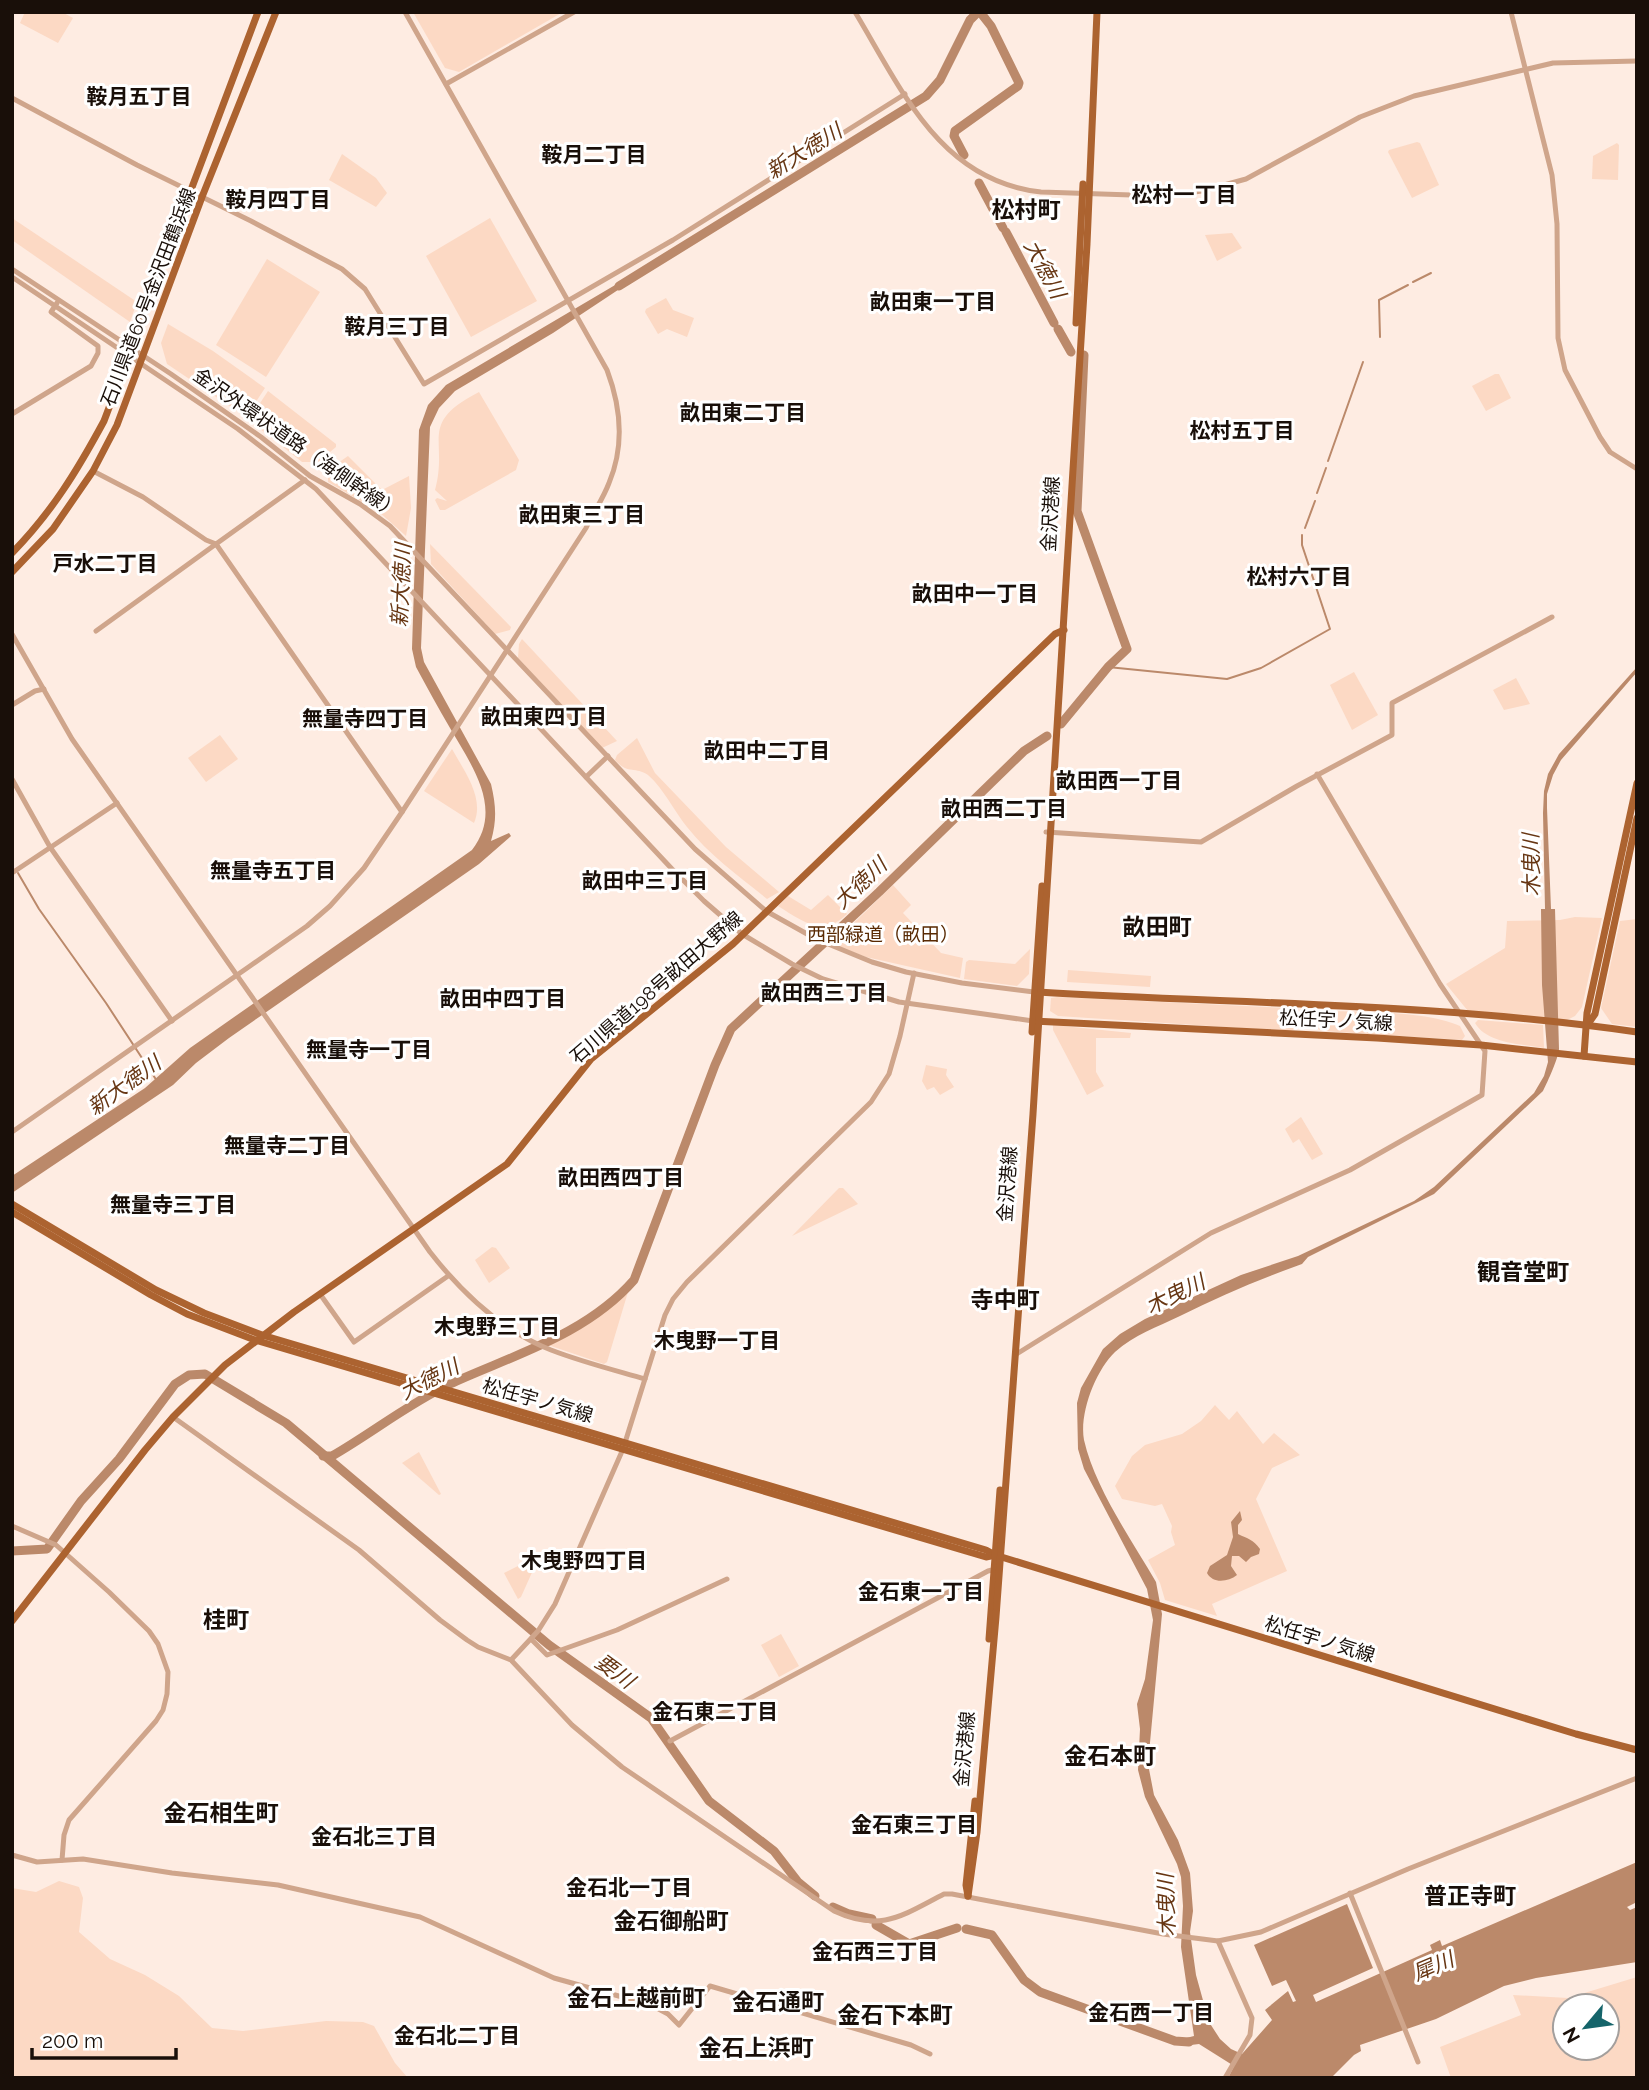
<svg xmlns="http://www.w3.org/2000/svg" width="1649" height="2090" font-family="Raleway,'Noto Sans JP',sans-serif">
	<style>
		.green { fill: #fcd9c4; fill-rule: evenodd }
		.water { fill: #bb896a }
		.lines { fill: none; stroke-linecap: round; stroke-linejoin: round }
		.stream { stroke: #bb896a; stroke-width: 2 }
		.river { stroke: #bb896a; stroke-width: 9 }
		.minor { stroke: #cfa58b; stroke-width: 5 }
		.major { stroke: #ac6330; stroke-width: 7 }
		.labels { text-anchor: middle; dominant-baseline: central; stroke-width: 6; stroke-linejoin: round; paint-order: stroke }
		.street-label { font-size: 19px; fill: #190f09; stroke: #fff }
		.park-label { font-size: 19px; fill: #582902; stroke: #fff }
		.neighbourhood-label { font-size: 21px; font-weight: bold; fill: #190f09; stroke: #fff }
		.water-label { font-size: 21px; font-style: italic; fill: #673613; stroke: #fff }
		.quarter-label { font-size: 23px; font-weight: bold; fill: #190f09; stroke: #fff }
	</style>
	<rect width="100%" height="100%" fill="#feece2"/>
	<!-- green -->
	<g class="green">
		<polygon points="25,12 62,12 73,18 58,43 20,23"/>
		<polygon points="413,12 563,12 459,72 445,68"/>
		<polygon points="1417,142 1420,143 1439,185 1412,198 1388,152 1389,150"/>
		<polygon points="1617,143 1619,145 1618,180 1592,179 1593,156"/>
		<polygon points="342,154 376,178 387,193 376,207 329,180"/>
		<polygon points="12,218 137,302 130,322 12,240"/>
		<polygon points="490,218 537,301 471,337 426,256"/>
		<polygon points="1232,233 1242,248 1217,261 1205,235"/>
		<polygon points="267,259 320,292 266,377 216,345"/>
		<polygon points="666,298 673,310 694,318 687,337 667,329 658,334 645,312 646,309"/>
		<polygon points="168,324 213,351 265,388 246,417 167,364 161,343"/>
		<polygon points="1495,374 1499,374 1511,398 1486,411 1472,386"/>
		<polygon points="268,391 336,444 336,447 318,462 302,462 249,420"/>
		<path d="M479 392 519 460 516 470 445 510H440L435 500 437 498 447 501 435 490C449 439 417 424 479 392Z"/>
		<polygon points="348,456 382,490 409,476 411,508 406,536 378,511 328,482 328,470"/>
		<polygon points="430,544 511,627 510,630 495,634 431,564"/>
		<polygon points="522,639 617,741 602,748 518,658 519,644"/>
		<polygon points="1354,672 1378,715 1352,730 1330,685"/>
		<polygon points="1516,678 1530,704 1504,710 1493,690"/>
		<polygon points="220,735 238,759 206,782 188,758"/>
		<path d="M637 738 655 773 726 847 779 892 767 899C739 876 709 855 687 827 674 811 664 789 648 775 635 766 628 775 615 760L617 755Z"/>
		<path d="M452 749C464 771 485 798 474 823L424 791Z"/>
		<polygon points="893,885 911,905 903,913 941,953 963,958 960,978 866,957 832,944"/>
		<path d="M828 895 847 914C823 938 802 921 778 906L788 896 811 910Z"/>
		<polygon points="1575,917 1602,918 1582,1007 1575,1016 1565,1021 1468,1011 1446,984 1505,948 1507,921 1560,920"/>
		<polygon points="1637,919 1637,1027 1612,1024 1601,1008 1620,921"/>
		<polygon points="1030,949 1029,974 1017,986 964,979 966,962 969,960 1015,964"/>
		<polygon points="1068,970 1151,976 1150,987 1067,982"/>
		<polygon points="1057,997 1288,1008 1296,1026 1293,1030 1288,1031 1058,1016 1050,1011 1051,998"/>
		<path d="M1306 1011C1350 1012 1420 1009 1460 1026L1465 1036 1462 1040 1322 1031 1311 1025 1304 1014Z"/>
		<path d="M1478 1020 1543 1025 1544 1048C1523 1044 1487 1044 1475 1023Z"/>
		<polygon points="1053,1025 1131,1033 1130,1038 1096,1038 1096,1072 1104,1086 1087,1095 1053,1030"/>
		<polygon points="926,1065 947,1069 946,1075 954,1087 940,1095 934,1087 927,1090 922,1081"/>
		<polygon points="1301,1117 1323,1154 1312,1160 1299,1139 1293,1143 1285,1129"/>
		<polygon points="839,1188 843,1188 858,1204 792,1236"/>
		<polygon points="492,1247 496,1248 510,1268 489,1283 475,1260"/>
		<polygon points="628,1292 607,1362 604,1364 548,1345 562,1339"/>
		<polygon points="1215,1405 1229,1420 1237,1411 1263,1444 1274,1433 1300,1455 1272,1468 1256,1499 1287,1571 1212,1604 1217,1616 1165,1600 1160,1583 1148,1560 1175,1545 1171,1532 1172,1526 1162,1504 1155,1506 1122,1499 1115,1486 1132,1456 1145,1445 1182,1434 1201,1421"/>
		<polygon points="419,1452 441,1494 439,1495 402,1463"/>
		<polygon points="536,1557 538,1559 521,1597 518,1599 504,1573"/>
		<polygon points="781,1634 799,1666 779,1677 761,1645"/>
		<polygon points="59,1881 79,1887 83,1898 79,1932 110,1959 145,1975 179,1996 212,2028 243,2031 326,2021 363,2022 374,2026 395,2063 408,2078 12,2078 12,1888 36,1892"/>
		<path d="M1637 1977V2078H1451L1440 2047 1521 2015 1513 1995 1568 1998ZM1565 2006H1607V2048H1565Z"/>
	</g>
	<!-- water -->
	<g class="water">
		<path d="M627 278 630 282 553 333 455 391 439 408 430 427 421 648 424 662 491 784C496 805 497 820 491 841L509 833 511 836 479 864 229 1038 196 1063 173 1085 12 1193V1176L145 1088 190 1048 472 850C504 809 472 766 450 728 438 708 427 687 416 667L412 649 419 430 428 405 446 385Z"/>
		<path d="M1637 667V672L1561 760 1553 775 1547 794V808L1551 909H1555L1559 1049C1558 1059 1548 1081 1543 1091L1434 1194 1308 1257 1302 1264C1260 1279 1220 1296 1180 1316 1157 1327 1134 1335 1115 1352 1096 1370 1079 1413 1084 1440 1095 1488 1131 1539 1156 1582L1162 1614 1148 1764 1154 1795 1178 1840 1190 1873 1193 1911 1190 1932 1196 1975 1209 2022 1220 2039 1231 2049 1242 2054 1272 2020 1265 2010 1288 1991 1293 2002 1296 2001 1286 1980 1272 1986 1254 1945 1347 1904 1373 1968 1313 1995 1316 2002 1432 1950 1430 1945 1440 1940 1442 1946 1637 1862V1902L1627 1907 1630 1910 1637 1907V1962L1536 1978 1504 1986 1436 2019 1360 2045 1361 2051 1354 2055 1331 2078H1228L1234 2066 1199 2044 1183 2046 1178 2044 1182 2039 1194 2036 1181 1947 1183 1906 1181 1877 1177 1864 1145 1797 1138 1770 1140 1729 1137 1704 1145 1679 1153 1620 1147 1589 1084 1469 1078 1449 1077 1403 1081 1388 1103 1349 1120 1334 1145 1319 1241 1275 1298 1256 1414 1201 1434 1187 1534 1093 1544 1076 1548 1062 1542 985 1541 909H1545L1543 813 1544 791 1548 774 1559 754Z"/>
		<path d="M1240 1511 1242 1520 1238 1525V1534C1248 1539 1253 1539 1260 1549L1259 1554 1251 1557 1246 1562 1239 1556H1232L1231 1566 1237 1575C1228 1582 1213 1584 1207 1573L1210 1566 1227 1555 1233 1537 1231 1522Z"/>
	</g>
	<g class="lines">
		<!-- stream -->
		<g class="stream">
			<polyline points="1413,282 1431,273"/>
			<polyline points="1380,337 1379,300 1408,285"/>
			<polyline points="1328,461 1363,362"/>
			<polyline points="1317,493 1326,468"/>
			<polyline points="1305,528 1315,501"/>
			<polyline points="1108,667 1227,679 1261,668 1330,629 1302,545 1302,535"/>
			<polyline points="18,873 39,909 106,1003 157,1081"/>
		</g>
		<!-- river -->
		<g class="river">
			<polyline points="964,155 954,136 955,131 1018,86 1019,83 991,26 980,12"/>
			<polyline points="979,183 1003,228"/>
			<polyline points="1006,232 1054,323"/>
			<polyline points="619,286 926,96 940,80 970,20 978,12"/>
			<polyline points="1058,329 1071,352"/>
			<polyline points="1061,724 1108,667 1127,649 1077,511 1084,355"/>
			<path d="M323 1456H332C372 1433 408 1404 450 1384 513 1355 586 1335 634 1280L715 1065 731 1029 879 892 1024 751 1047 736"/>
			<polyline points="12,1551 47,1549 81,1501 119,1459 175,1384 189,1375 205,1374 286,1423 549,1645 651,1718 709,1801 774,1851 798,1882 815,1896"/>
			<polyline points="833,1907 849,1914 872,1919"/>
			<polyline points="876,1925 909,1944 957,1928"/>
			<polyline points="966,1929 992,1935 1024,1980 1040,1992 1175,2041 1189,2042"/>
		</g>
		<!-- minor -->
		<g class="minor">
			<path d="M855 12C902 90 940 181 1041 192L1162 196 1202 191 1246 179 1360 117 1414 96 1553 63 1637 61"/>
			<polyline points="1511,12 1552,175 1557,224 1558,338 1565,370 1600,437 1610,452 1637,469"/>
			<polyline points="446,84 574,12"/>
			<polyline points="12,98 137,165 251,221 342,269 365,289 424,384 673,240 905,94"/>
			<polyline points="12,269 171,374 261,437 310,476 360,504 390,526 695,849 766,911 816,939 872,962 906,972 962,983 1034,992"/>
			<polyline points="12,277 238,429 316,489 672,869 704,901 742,934 792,964 823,979 899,1002 1033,1021"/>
			<polyline points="12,414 91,366 98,353 98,346 51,312 57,303"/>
			<polyline points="93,471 143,497 206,540 216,544 305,480"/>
			<polyline points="96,631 216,544 402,812"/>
			<path d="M12 634 72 739 430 1252C462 1293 502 1331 551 1350 582 1362 614 1370 645 1379"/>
			<polyline points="12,705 35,691 44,689"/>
			<polyline points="586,777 608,756"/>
			<polyline points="12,779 50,847 172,1021"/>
			<polyline points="1046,832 1201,842 1297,786 1392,735 1392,703 1552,617"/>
			<polyline points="12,873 117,803"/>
			<path d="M12 1132 250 966 307 926 330 906 364 868 402 812 586 528C593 513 603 499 609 483 625 445 621 407 607 370L405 12"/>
			<polyline points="320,1294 354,1342 448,1276"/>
			<polyline points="1015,1355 1211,1233 1350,1170 1482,1095 1485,1051 1440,984 1317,774"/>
			<path d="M173 1417 359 1550 440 1620 467 1640 478 1647 511 1660 572 1725 622 1767 834 1911C881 1933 903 1915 944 1894H952L1163 1934 1218 1941"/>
			<polyline points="12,1526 56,1545 109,1592 149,1631 158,1644 168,1672 167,1694 163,1710 156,1721 69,1820 64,1835 62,1860"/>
			<polyline points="531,1639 547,1655 617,1630 727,1579"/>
			<polyline points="511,1660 538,1631 555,1604 623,1449 665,1315 673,1299 687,1282 871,1102 889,1074 900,1036 914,973"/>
			<polyline points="670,1741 988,1571 996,1569"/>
			<polyline points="12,1855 37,1862 83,1859 172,1873 278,1885 420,1917 554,1978 651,2005 668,2014 679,2025 710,1986 911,2045 930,2054"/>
			<polyline points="1350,1893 1418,2062"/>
			<polyline points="1225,2078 1250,2035 1252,2018 1218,1941 1261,1932 1408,1869 1637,1778"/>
		</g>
		<!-- major -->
		<g class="major">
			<polyline points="1076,323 1083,184"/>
			<path d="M12 553C52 512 77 471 104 421L258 12"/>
			<polyline points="12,572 53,529 93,471 117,425 202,197 276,12"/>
			<path d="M1038 992C1237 1004 1439 1003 1637 1032"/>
			<polyline points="1033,1021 1377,1038 1481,1045 1637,1062"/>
			<polyline points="1588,1024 1595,1014 1637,818"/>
			<polyline points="1032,1032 1042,886"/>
			<polyline points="1584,1056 1587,1013 1637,783"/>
			<polyline points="12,1204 156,1290 204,1313 262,1335 986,1550 995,1555 1576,1734 1637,1750"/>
			<polyline points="12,1212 151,1295 187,1314 255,1340 986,1557 995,1555"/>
			<polyline points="12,1621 145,1450 173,1417 225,1365 294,1312 507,1164 591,1059 733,944 1055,634 1064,630"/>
			<polyline points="989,1639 1000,1490"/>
			<polyline points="968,1896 977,1832 996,1617 1033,1114 1087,244 1097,12"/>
			<polyline points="968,1896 966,1885 975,1801"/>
		</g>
	</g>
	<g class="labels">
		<!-- street labels -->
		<g class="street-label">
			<text transform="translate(148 297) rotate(-69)">石川県道60号金沢田鶴浜線</text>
			<text transform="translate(297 443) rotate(35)">金沢外環状道路（海側幹線）</text>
			<text transform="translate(1050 514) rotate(-87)">金沢港線</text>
			<text transform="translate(656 987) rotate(-41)">石川県道198号畝田大野線</text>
			<text transform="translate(1336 1020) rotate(3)">松任宇ノ気線</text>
			<text transform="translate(1007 1184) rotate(-86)">金沢港線</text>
			<text transform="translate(538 1400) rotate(16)">松任宇ノ気線</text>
			<text transform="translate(1320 1639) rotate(17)">松任宇ノ気線</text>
			<text transform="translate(964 1749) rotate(-85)">金沢港線</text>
		</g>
		<!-- park labels -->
		<g class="park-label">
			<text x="883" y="934">西部緑道（畝田）</text>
		</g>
		<!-- neighbourhood labels -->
		<g class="neighbourhood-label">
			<text x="139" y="96">鞍月五丁目</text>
			<text x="594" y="154">鞍月二丁目</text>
			<text x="1184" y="194">松村一丁目</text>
			<text x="278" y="199">鞍月四丁目</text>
			<text x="933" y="301">畝田東一丁目</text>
			<text x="397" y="326">鞍月三丁目</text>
			<text x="743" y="412">畝田東二丁目</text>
			<text x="1242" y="430">松村五丁目</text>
			<text x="582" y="514">畝田東三丁目</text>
			<text x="105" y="563">戸水二丁目</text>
			<text x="1299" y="576">松村六丁目</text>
			<text x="975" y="593">畝田中一丁目</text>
			<text x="544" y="716">畝田東四丁目</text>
			<text x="365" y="718">無量寺四丁目</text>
			<text x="767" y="750">畝田中二丁目</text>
			<text x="1119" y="780">畝田西一丁目</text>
			<text x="1004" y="808">畝田西二丁目</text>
			<text x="273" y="870">無量寺五丁目</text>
			<text x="645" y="880">畝田中三丁目</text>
			<text x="824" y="992">畝田西三丁目</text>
			<text x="503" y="998">畝田中四丁目</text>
			<text x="369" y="1049">無量寺一丁目</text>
			<text x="287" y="1145">無量寺二丁目</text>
			<text x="621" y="1177">畝田西四丁目</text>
			<text x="173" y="1204">無量寺三丁目</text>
			<text x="497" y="1326">木曳野三丁目</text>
			<text x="717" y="1340">木曳野一丁目</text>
			<text x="584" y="1560">木曳野四丁目</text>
			<text x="921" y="1591">金石東一丁目</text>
			<text x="715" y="1711">金石東二丁目</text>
			<text x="914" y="1824">金石東三丁目</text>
			<text x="374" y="1836">金石北三丁目</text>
			<text x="629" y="1887">金石北一丁目</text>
			<text x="875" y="1951">金石西三丁目</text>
			<text x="1151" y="2012">金石西一丁目</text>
			<text x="457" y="2035">金石北二丁目</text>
		</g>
		<!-- water labels -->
		<g class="water-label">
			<text transform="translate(804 151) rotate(-32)">新大徳川</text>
			<text transform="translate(1045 269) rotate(62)">大徳川</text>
			<text transform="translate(401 585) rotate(-87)">新大徳川</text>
			<text transform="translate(1531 865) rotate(-91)">木曳川</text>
			<text transform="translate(860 883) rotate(-43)">大徳川</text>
			<text transform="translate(124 1085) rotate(-36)">新大徳川</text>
			<text transform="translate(1175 1294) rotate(-26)">木曳川</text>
			<text transform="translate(429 1379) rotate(-27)">大徳川</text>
			<text transform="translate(615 1671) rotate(36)">要川</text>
			<text transform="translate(1166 1905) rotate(-92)">木曳川</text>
			<text transform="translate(1433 1966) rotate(-23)">犀川</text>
		</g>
		<!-- quarter labels -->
		<g class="quarter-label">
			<text x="1026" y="209">松村町</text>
			<text x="1157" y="926">畝田町</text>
			<text x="1523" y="1271">観音堂町</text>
			<text x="1005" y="1299">寺中町</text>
			<text x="226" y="1619">桂町</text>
			<text x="1110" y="1755">金石本町</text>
			<text x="221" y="1812">金石相生町</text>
			<text x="1470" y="1895">普正寺町</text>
			<text x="671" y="1920">金石御船町</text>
			<text x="636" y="1997">金石上越前町</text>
			<text x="778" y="2001">金石通町</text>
			<text x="895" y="2014">金石下本町</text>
			<text x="756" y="2047">金石上浜町</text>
		</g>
	</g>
	<!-- border -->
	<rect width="1649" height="2090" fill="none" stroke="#190f09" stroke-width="28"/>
	<!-- north arrow -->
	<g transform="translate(1586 2027) rotate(241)"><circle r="33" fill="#ffffff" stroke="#a39f9d" stroke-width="2"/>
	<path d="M0-5L12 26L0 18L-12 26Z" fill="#15646a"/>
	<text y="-10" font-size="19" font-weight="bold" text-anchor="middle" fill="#190f09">N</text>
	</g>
	<!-- scale -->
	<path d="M32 2048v10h144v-10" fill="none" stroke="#190f09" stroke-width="3.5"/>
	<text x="42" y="2048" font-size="21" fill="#190f09" stroke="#ffffff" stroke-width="5" paint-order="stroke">200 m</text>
</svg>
